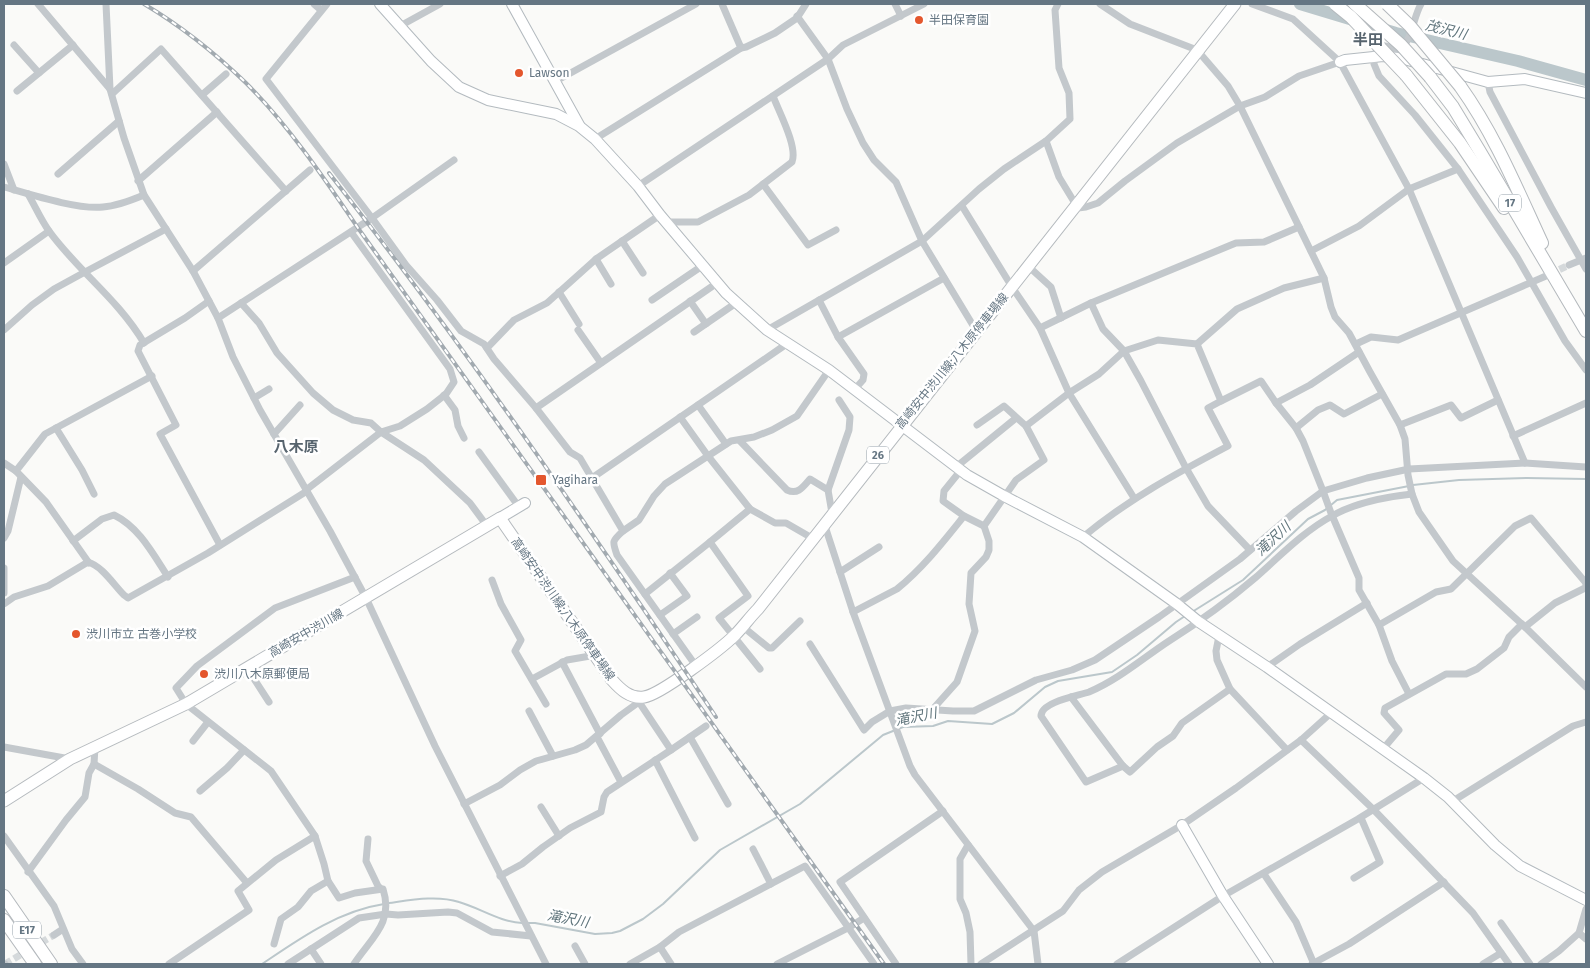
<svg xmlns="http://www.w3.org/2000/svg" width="1590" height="968" font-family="'Fira Sans','Noto Sans JP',sans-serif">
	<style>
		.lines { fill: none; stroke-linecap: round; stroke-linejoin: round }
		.stream { stroke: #bbc7cb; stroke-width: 2 }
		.river { stroke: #bbc7cb; stroke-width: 12 }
		.street-tunnel { stroke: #d5d9db; stroke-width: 7; stroke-dasharray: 7 3.5; stroke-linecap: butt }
		.secondary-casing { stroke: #b3babf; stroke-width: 12 }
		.primary-casing { stroke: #b5babe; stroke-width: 13 }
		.highway-casing { stroke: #b4b9bd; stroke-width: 14 }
		.street { stroke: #c3c8cc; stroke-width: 7 }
		.secondary { stroke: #fff; stroke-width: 10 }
		.primary { stroke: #fff; stroke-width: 11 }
		.highway { stroke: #fff; stroke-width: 12 }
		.rail-casing { stroke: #a2aab0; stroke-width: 4 }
		.rail { stroke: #fff; stroke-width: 2; stroke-dasharray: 5.5; stroke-linecap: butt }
		.highway-bridge-casing { stroke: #b4b9bd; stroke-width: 14; stroke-linecap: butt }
		.highway-bridge { stroke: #fff; stroke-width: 12 }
		.poi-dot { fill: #e4572e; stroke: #fff; stroke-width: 2 }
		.labels { text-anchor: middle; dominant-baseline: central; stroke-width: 5; stroke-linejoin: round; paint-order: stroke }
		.shield { fill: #fff; stroke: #939fa8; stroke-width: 1 }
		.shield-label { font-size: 11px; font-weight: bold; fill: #657683 }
		.poi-label { font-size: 12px; fill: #657683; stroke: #fff; text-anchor: start }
		.street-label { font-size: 12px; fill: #657683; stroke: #fff }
		.water-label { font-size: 14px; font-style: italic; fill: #60757c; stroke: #fff }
		.quarter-label { font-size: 15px; font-weight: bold; fill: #57646e; stroke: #fff }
	</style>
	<rect width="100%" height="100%" fill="#fafaf8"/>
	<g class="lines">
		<!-- stream -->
		<g class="stream">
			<polyline points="1413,485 1459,480 1527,478 1586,479"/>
			<polyline points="1192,612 1243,580 1308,519 1325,510 1337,500 1409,486"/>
			<path d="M389 903C411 900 437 895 459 902 480 908 500 922 522 923"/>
			<polyline points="527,923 535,923 595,934 612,933 620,931 643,919 663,904 720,850 800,804 883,735 903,727 933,726 948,721 992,724 1014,713 1045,687 1058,681 1112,672 1137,655 1176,622 1185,616"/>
			<path d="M262 964C299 939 338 911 384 904"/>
		</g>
		<!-- river -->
		<polyline class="river" points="1300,4 1396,33 1518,61 1586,80"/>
		<!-- street-tunnel -->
		<g class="street-tunnel">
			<polyline points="1550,274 1569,265"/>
			<polyline points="5,964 54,935"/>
		</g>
		<!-- secondary casing -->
		<g class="secondary-casing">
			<g id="secondary">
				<polyline points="380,4 431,61 459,87 488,100 556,114 579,126 595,139 638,186 660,215 726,293 767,330 829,370 967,475 1004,496 1083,537 1177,604 1199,622 1267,667 1424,778 1448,797 1495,845 1520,866 1586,900"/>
				<polyline points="512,4 579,125"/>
				<polyline points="1340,62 1345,60 1383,56 1404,59 1488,82 1525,79 1586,93"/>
				<polyline points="500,518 525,503"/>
				<polyline points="1182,825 1223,896 1268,964"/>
			</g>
		</g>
		<!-- primary casing -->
		<g class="primary-casing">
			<path id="primary" d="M4 801 70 759 186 704 500 518 612 680C620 689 630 699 644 697 660 695 722 648 735 635 743 627 750 617 758 609L1235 4"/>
		</g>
		<!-- highway casing -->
		<g class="highway-casing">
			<g id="highway">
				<polyline points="1406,75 1460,143 1504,208"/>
				<polyline points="1430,77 1453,107 1479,150 1586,331"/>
				<path d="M1460 86C1495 135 1517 189 1542 243"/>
				<polyline points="4,896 51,964"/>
				<polyline points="4,920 35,964"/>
			</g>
		</g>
		<!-- street -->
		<g class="street">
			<polyline points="38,4 110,89"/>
			<polyline points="106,4 110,89 124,138 144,195 193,271 218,318 233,357 260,410 330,531 366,598 435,746 546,964"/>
			<polyline points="314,4 321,10"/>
			<path d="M327 4 266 79 372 218 406 265 437 300 461 331 484 344 494 359 536 408 570 452 580 458 623 531C612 541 612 541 617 555L696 666"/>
			<polyline points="722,4 741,48"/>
			<polyline points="895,4 901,16"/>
			<polyline points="1100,4 1130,24 1197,50 1228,86 1240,106 1324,278 1331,307 1335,317 1349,333 1370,372 1400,425 1405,439 1408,475 1412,494 1419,512 1453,561 1525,627 1586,687"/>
			<polyline points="1252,4 1293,19 1340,62 1409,189 1525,463"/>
			<path d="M1421 4C1413 18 1412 40 1400 50L1385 46 1377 49 1374 57V64L1379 76 1415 115 1458 169 1517 257 1565 341 1586 370"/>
			<polyline points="797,16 828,59 847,109 863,143 874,160 896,182 922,241 977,332"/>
			<polyline points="400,26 440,4"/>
			<polyline points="14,45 39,73"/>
			<polyline points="556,81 696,4"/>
			<polyline points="1488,82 1490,92 1551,207 1586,269"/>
			<polyline points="17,91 73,45"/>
			<polyline points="112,94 161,49 286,191"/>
			<polyline points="202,95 226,74"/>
			<polyline points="595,139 741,48 746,47 775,33 797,18 806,4"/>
			<polyline points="1046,141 1059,177 1076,205 1078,208 1086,207 1098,203 1125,181 1177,143 1240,106 1265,97 1299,76 1340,62"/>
			<polyline points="4,164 14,190"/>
			<polyline points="58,174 119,121"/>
			<polyline points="138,181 217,112"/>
			<polyline points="763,184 808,245 836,230"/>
			<polyline points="638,186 828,59 843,45 924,4"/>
			<path d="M4 187C29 194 78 210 103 207 117 206 132 200 144 195"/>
			<path d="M28 194C35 206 41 220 49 231 78 271 118 299 144 343"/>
			<polyline points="962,206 1012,287 1040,328 1091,303 1231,245 1236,243 1264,242 1299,227"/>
			<path d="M665 222H698L749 195 792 162C798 147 779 112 773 96"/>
			<polyline points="622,241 643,273"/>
			<polyline points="1311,251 1359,226 1409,189 1458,169"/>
			<polyline points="596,259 611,284"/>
			<polyline points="4,263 49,231"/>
			<polyline points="1569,265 1586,258"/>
			<polyline points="1028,266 1051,287 1061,318"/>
			<polyline points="193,271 310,170"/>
			<polyline points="559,292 579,324"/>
			<polyline points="652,300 702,266"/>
			<polyline points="819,300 838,337 864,374 863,380 855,389"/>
			<polyline points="209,301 185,318 140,345 138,351 176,425 160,434 220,545"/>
			<polyline points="690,301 706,324"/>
			<polyline points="241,303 259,323 277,353 313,393 333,410 353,420 371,423 381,432 424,460 470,503 487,526"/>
			<polyline points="1091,303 1103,329 1124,351 1141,381 1186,468 1208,506 1250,550"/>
			<polyline points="218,318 372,218 454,160"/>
			<polyline points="1040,328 1069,393 1134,498"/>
			<polyline points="4,330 32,305 54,289 85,272 166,229"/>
			<polyline points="578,330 601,363"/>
			<polyline points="767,330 922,241 979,189 1004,169 1046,141 1070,119 1069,93 1059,68 1055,10 1058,4"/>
			<polyline points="694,332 736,303"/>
			<polyline points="838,337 944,278"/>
			<polyline points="1197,344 1237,309 1284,288 1324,278"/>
			<polyline points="1356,344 1371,337 1398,340 1546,276"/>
			<polyline points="487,348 514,320 547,303 596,259 660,215"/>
			<polyline points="444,395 455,410 458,426 464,438"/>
			<polyline points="254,398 269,389"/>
			<polyline points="1276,403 1310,385 1359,352"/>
			<polyline points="698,405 726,444"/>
			<polyline points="536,408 717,283"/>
			<polyline points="680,417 708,456 750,509 775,523 786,523 812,538"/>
			<polyline points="1400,425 1451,405 1461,418 1498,400"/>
			<polyline points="1026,426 1069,393 1099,374 1124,351 1158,340 1197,344 1221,401 1261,381 1276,403 1296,428 1303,441 1323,491 1331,513 1359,578 1359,590 1379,625 1392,661 1409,694"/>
			<polyline points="56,428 82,470 94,494"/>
			<polyline points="1296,428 1318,410 1330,405 1344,414 1382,394"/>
			<polyline points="274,434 300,405"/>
			<polyline points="1513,436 1586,403"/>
			<path d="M740 441 787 490C798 495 803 487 810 479L828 490 832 513"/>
			<polyline points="479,452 519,507"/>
			<polyline points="4,463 16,471"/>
			<polyline points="956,467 1016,418"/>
			<polyline points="961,470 944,491 943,501 964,516"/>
			<polyline points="592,478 788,343"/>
			<polyline points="306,490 381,432 400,426 427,409 446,394 454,382 450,369 351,232"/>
			<polyline points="828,490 849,430 850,417 839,400"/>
			<polyline points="824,523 853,612 910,766 915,775 1034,931 1038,964"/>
			<polyline points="623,531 639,520 654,496 665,484 731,441 754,437 772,430 797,416 829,370"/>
			<path d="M1083 537C1127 500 1177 473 1228 446L1208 408 1221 401"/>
			<polyline points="4,538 8,531 21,477"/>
			<path d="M73 541 102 519 114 515C139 527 153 554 168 577"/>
			<polyline points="710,542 750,509"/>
			<polyline points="89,563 46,502 16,471 45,434 152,376"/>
			<polyline points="4,568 4,593"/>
			<polyline points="840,572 879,547"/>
			<polyline points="492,580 501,604 521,640 515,651 546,704"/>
			<polyline points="645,594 710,542 748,596 719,618 760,669"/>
			<path d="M4 604 14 597 48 586 88 562C102 566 114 585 124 595L128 598 208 553 307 491"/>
			<path d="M853 612 897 589C923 568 943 542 964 516L984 526"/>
			<polyline points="660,615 687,596 670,573"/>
			<polyline points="1379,625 1436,592 1451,589 1515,526 1531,518 1586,583"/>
			<polyline points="742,626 769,648 772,648 800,621"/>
			<polyline points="1525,627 1555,603 1585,588 1586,585"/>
			<polyline points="673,634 697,617"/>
			<polyline points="1219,636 1216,651 1217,660 1230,689 1287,750"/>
			<polyline points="810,644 864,730 872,722 890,711 906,708 953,711 974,711 1036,680 1072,670 1095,660 1159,617 1240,559 1296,511 1323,491 1367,478 1409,469 1525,463 1586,467"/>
			<polyline points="562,662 600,734"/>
			<polyline points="1267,667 1300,644 1367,603"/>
			<polyline points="247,668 269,702"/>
			<polyline points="532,679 567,660 596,655"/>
			<polyline points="1071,697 1123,766 1130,772 1157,747 1173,736 1182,723 1230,689"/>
			<polyline points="932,710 957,682 975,631 969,604 971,573 986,557 989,550 989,541 984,526 1016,480 1044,460 1026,426 1004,406 977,425"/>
			<polyline points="529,711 553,756"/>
			<polyline points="597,737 621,782"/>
			<polyline points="690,737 728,804"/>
			<polyline points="1301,740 1373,809 1473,913 1509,964"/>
			<polyline points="193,741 208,722"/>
			<polyline points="4,747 70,759"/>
			<polyline points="1383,749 1399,730 1384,713 1385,708 1446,674 1466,674 1477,669 1504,648 1509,637 1522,624"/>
			<polyline points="671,750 706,726"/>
			<polyline points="655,760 695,838"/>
			<polyline points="94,764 138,789 175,813 191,817 247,883"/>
			<path d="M1123 766 1086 782 1041 716C1041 702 1077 696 1089 692 1118 680 1143 658 1169 641 1199 622 1228 601 1255 578 1279 557 1304 531 1332 516 1356 502 1385 497 1412 494"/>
			<polyline points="200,791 227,768 244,750"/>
			<polyline points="1453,801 1573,726 1586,722"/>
			<polyline points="464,804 500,785 520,770 536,761 575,750 586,745 621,715 639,702 639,698"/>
			<polyline points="541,807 559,836"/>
			<polyline points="4,836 54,906 72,949 83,964"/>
			<polyline points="368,839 366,861 378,886 381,889"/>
			<polyline points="968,845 960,859 960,899 966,913 970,932 971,964"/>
			<polyline points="753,849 771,884"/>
			<polyline points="28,872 66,820 85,797 89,773 94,764 95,747"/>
			<polyline points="1264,874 1296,922 1314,964"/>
			<polyline points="500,876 522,864 543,847 570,828 601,812 604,797 607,792 671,750 639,702"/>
			<polyline points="1354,878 1380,862 1361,818"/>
			<polyline points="1501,923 1530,964"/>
			<polyline points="1579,933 1586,939"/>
			<polyline points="54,935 63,929"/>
			<polyline points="274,944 281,919 298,907 311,891 328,881"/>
			<polyline points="575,946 585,964"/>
			<polyline points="660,947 671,964"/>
			<polyline points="311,949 321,964"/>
			<polyline points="4,964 5,964"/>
			<polyline points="169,964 249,910 238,891 276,860 315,836"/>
			<polyline points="288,964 359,918 386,914 398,915 448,912 457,913 492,932 531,936"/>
			<path d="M354 964C371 938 394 923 383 889L355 893 339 898 328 881 324 864 315 836 271 771 186 704 176 688 197 666 275 608 355 577"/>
			<polyline points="630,964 660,947 679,932 805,866 874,964"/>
			<polyline points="777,964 848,928 864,918"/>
			<polyline points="896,964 840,882 943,811"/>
			<polyline points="981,964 1063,911 1079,890 1102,872 1182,825 1236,788 1301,740 1331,713"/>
			<polyline points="1117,964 1223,896 1358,819 1424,778"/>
			<polyline points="1312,964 1349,944 1444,882"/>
			<polyline points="1483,964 1501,953"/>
			<polyline points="1541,964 1559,951 1579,933 1586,909"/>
		</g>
		<!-- secondary -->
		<use href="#secondary" class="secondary"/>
		<!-- primary -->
		<use href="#primary" class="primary"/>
		<!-- highway -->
		<use href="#highway" class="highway"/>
		<!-- rail casing -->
		<g class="rail-casing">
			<g id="rail">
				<path d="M144 4C181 26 215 53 246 83 289 126 324 178 358 228L884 964"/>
				<path d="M329 173C466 348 592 531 716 717"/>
			</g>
		</g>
		<!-- rail -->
		<use href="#rail" class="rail"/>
		<!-- highway-bridge casing -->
		<g class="highway-bridge-casing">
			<g id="highway-bridge">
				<polyline points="1335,4 1351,17 1406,75"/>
				<polyline points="1355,4 1401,45 1430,77"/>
				<polyline points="1387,4 1410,26 1460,86"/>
			</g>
		</g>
		<!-- highway-bridge -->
		<use href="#highway-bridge" class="highway-bridge"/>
	</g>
	<!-- markers -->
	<g class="poi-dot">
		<circle cx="919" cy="20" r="5"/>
		<circle cx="519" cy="73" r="5"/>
		<rect x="535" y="474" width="12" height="12" rx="2.5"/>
		<circle cx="76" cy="634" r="5"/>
		<circle cx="204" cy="674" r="5"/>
	</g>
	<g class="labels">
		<!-- shield labels -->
		<g class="shield">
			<rect x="1499" y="194.5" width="22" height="17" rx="4"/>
			<rect x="867" y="446.5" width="22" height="17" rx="4"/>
			<rect x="13" y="921.5" width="28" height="17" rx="4"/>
		</g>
		<g class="shield-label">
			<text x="1510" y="203">17</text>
			<text x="878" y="455">26</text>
			<text x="27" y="930">E17</text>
		</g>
		<!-- poi labels -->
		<g class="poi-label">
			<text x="929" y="20">半田保育園</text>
			<text x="529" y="73">Lawson</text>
			<text x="552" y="480">Yagihara</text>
			<text x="86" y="634">渋川市立 古巻小学校</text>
			<text x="214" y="674">渋川八木原郵便局</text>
		</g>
		<!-- street labels -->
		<g class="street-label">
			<text transform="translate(952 361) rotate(-51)">高崎安中渋川線;八木原停車場線</text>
			<text transform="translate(563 609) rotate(55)">高崎安中渋川線;八木原停車場線</text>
			<text transform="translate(306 633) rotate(-30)">高崎安中渋川線</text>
		</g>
		<!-- water labels -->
		<g class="water-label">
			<text transform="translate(1446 30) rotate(14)">茂沢川</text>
			<text transform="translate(1273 539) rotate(-43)">滝沢川</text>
			<text transform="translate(916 717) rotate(-11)">滝沢川</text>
			<text transform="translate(568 919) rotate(11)">滝沢川</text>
		</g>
		<!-- quarter labels -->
		<g class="quarter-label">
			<text x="1368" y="40">半田</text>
			<text x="296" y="447">八木原</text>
		</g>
	</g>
	<!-- border -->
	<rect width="1590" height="968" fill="none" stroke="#657683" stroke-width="10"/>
</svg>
